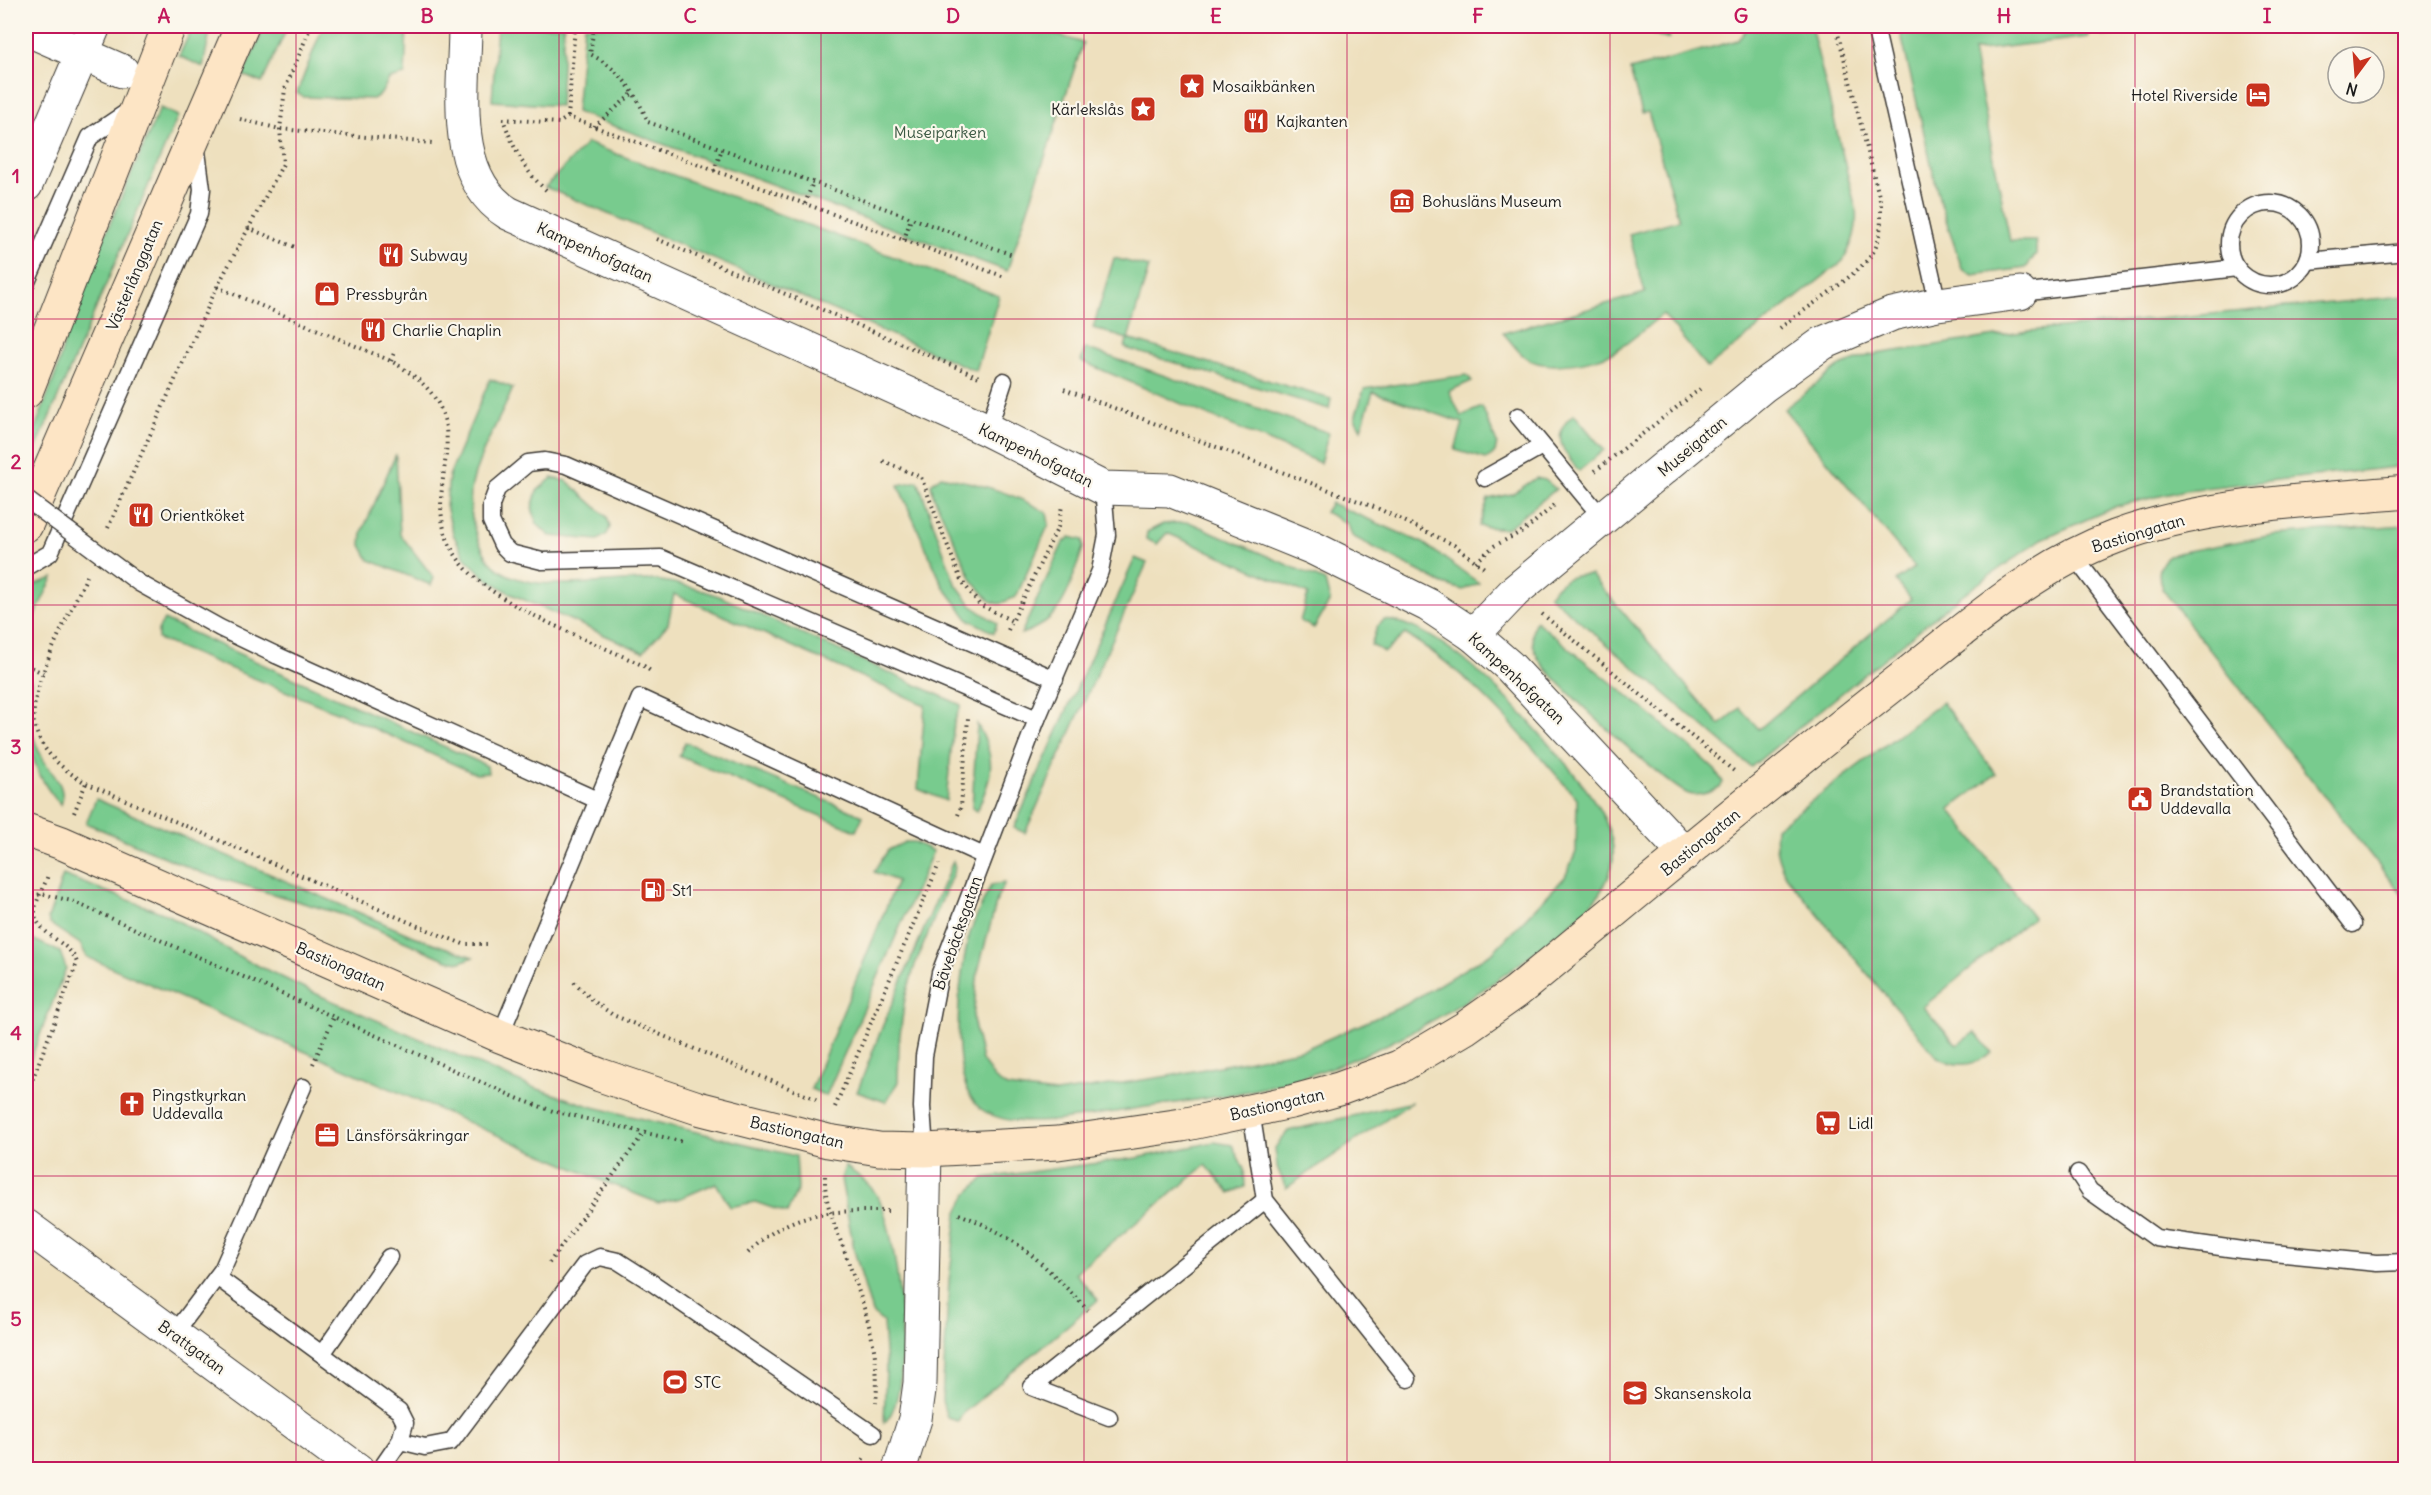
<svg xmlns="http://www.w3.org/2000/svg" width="2431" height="1495" font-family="Delius,sans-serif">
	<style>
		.green { fill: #78cb8e; stroke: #4a7455; stroke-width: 1.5 }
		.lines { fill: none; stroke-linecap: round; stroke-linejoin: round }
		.lane-casing { stroke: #3c3934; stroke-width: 19 }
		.street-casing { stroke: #3c3934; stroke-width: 35 }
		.secondary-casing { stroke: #3c3934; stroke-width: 35 }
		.path { stroke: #3c3934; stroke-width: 4; stroke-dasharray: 1.5 4.5; stroke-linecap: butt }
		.lane { stroke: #fff; stroke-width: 16 }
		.street { stroke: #fff; stroke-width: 33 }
		.secondary { stroke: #fde5c5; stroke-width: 33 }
		.lane-bridge-casing { stroke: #3c3934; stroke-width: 19; stroke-linecap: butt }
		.lane-bridge { stroke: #fff; stroke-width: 16 }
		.grid { fill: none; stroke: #c2185b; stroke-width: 1.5; stroke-opacity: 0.55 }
		.labels { text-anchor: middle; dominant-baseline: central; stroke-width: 4.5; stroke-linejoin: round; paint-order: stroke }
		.poi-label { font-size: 16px; fill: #1c1c1c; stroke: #fbf7ec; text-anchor: start }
		.park-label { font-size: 16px; fill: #3c5944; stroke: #fbf7ec }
		.street-label { font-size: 16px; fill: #1c1c1c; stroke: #fbf7ec }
		.neatline { fill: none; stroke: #c2185b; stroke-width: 2 }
		.grid-label { font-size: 20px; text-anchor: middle; font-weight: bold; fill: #c2185b }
	</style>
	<rect width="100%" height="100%" fill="#fbf7ec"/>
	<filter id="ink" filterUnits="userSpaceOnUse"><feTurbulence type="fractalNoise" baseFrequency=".0167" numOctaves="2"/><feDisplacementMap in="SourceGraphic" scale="12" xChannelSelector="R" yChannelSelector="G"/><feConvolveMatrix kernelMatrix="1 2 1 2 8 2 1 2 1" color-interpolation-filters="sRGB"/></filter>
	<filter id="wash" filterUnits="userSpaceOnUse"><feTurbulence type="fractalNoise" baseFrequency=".008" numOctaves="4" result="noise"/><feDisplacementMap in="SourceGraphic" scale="24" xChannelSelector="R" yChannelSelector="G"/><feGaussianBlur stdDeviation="1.35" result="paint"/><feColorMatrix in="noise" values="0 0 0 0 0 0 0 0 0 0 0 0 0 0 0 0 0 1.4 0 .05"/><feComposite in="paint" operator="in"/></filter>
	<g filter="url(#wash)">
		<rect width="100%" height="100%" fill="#eee0be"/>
		<!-- green -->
		<g class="green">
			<polygon points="193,26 211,26 203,67 179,56"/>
			<polygon points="265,26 288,26 262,83 243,75"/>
			<polygon points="323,26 407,26 405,75 389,79 381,94 373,99 303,97 297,93"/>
			<polygon points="497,26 564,26 560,106 492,101"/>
			<polygon points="584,26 1030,26 1083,43 1007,271 576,112"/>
			<polygon points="1636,26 1664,26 1669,39 1637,30"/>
			<path d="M1749 26H1811L1856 209C1858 229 1853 243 1843 261L1707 368 1663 314C1647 326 1632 341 1615 351 1596 363 1543 372 1525 357 1517 351 1510 340 1503 333L1645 293 1629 234 1679 220 1648 112 1642 113 1630 70 1738 40Z"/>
			<polygon points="1899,26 2094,26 2088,26 2089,37 1973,51 2010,241 2036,241 2036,254 2026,268 1973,275 1962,269 1939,198"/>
			<polygon points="2102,26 2164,26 2165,30 2102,36"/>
			<polygon points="160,108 178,116 27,470 26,452 56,373 73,309"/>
			<polygon points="587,143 999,296 976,371 545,187"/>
			<polygon points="1114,258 1149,267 1128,339 1331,399 1329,409 1125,348 1127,339 1093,328"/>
			<path d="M2405 296V466L2186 490 2117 506 2042 539 1962 595 1751 767 1549 595C1562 579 1570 574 1591 575L1720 725 1740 708 1759 729 1911 599 1896 581 1915 567 1784 409 1840 366 1870 355 2029 331Z"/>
			<polygon points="1085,348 1329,433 1320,463 1081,361"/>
			<polygon points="1467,375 1472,381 1449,391 1461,416 1482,407 1497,443 1495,453 1486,459 1455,450 1463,423 1373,392 1361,429 1355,418 1364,389"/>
			<path d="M490 379 513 388C500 420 479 452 472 485 468 504 472 527 480 544 483 549 485 555 489 560 520 600 609 578 652 580 676 582 696 588 719 596L961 705 954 723 946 801 918 789 925 705 674 594 668 624 643 652 511 594 486 578 466 559 453 534 446 506 449 476Z"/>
			<path d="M1574 414 1604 450 1579 471C1563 451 1549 435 1574 414Z"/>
			<polygon points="396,454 400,534 434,578 431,585 369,560 361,545 362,532"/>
			<path d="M941 476C979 484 1013 492 1047 513L1049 524 1016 597 999 604 990 601 972 580 934 497 931 484Z"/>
			<polygon points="552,478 567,481 607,517 610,527 607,534 598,540 550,536 537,524 532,508 537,491"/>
			<polygon points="1536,478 1545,480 1556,489 1506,529 1479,526 1488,499 1512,494"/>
			<polygon points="918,481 955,583 973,607 997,623 994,633 968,619 943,586 898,485"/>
			<polygon points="1331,503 1423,543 1479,583 1463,590 1443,584 1352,536 1348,524 1325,512"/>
			<polygon points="1189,522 1325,581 1330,601 1314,628 1300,621 1308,594 1167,533 1157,544 1146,539 1147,532 1163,524"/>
			<path d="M2405 525H2406L2405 899 2162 589C2156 572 2159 558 2177 553L2273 535Z"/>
			<path d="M1070 537 1083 540V548C1069 587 1065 620 1021 634L1063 543Z"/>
			<polygon points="1135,558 1147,563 1025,833 1014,828"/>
			<polygon points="53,578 26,633 26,594 36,584"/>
			<polygon points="164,620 481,763 487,766 488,773 476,774 339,713 158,639 158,630"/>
			<path d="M1384 620C1437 622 1513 702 1547 742 1573 772 1622 823 1612 865 1604 903 1569 924 1541 947 1453 1017 1355 1070 1244 1092 1202 1100 1158 1105 1115 1112 1077 1117 1014 1133 981 1109 946 1084 959 969 970 933 975 917 984 901 991 885L1005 883 998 896 978 971 973 1019 982 1060 994 1078 1007 1087 1056 1093 1169 1076 1305 1049 1405 1005 1493 952 1565 877 1576 852 1577 799C1525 739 1474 675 1405 634L1385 652 1371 645 1377 627Z"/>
			<path d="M1536 621 1689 746 1715 770 1723 782 1720 788C1711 792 1698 797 1689 794 1668 787 1545 676 1537 656 1532 645 1530 631 1536 621Z"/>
			<path d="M26 674 31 681C31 699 25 714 32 733 35 741 38 751 43 759 52 775 67 785 61 805 26 769 23 721 26 674Z"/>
			<path d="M1942 702 1996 774 1950 809 2033 917 1923 1007 1957 1045 1975 1032 1992 1053C1972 1067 1957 1068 1936 1056L1786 876C1777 859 1774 846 1776 828Z"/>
			<path d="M977 724C997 759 993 775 977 811L972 808Z"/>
			<polygon points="685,742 863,816 856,831 679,756"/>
			<polygon points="96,799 413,936 473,957 461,962 447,960 344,915 202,873 86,823"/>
			<polygon points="905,842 914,842 933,851 826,1096 811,1089 897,881 874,872 888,850"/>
			<polygon points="953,861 955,868 915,965 905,998 899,1042 898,1082 886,1102 857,1092 883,1025"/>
			<polygon points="63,875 168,915 244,959 321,996 529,1086 593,1107 796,1156 798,1189 787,1213 755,1202 730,1207 716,1183 681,1198 658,1203 603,1181 87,957 80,944 50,924 48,919"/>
			<polygon points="26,936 60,952 66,968 26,1071"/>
			<polygon points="1412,1102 1286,1188 1277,1167 1275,1148 1288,1131"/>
			<polygon points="1214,1142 1232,1145 1244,1169 1245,1187 1230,1193 1206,1165 1075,1273 1098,1300 962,1414 958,1421 947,1418 942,1401 949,1281 957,1214 967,1194 984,1178 1137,1158"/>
			<path d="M845 1166C858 1175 873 1186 880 1201 898 1240 917 1395 884 1423L886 1367 883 1322 872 1313 854 1250 841 1179Z"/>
		</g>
	</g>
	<g filter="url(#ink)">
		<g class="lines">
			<!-- lane casing -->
			<g class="lane-casing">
				<g id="lane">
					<polyline points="1875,26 1938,304"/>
					<circle cx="2270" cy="244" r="41"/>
					<polyline points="2308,261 2406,252"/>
					<polyline points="26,284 90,137 133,108"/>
					<polyline points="2020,293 2237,268"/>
					<polyline points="1518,416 1604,520"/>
					<polyline points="988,430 1004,381"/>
					<polyline points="1485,478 1542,446"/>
					<polyline points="2073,555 2353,924"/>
					<polyline points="26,567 50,553 199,214 202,189 196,144"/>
					<polyline points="276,655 597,800"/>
					<polyline points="1037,719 661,558 542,561 510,553 502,545 491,521 491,505 497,489 528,463 545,461 566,465 1055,679"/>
					<polyline points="500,1036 640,698 984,856"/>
					<polyline points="1251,1111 1265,1200 1408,1379"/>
					<polyline points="925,1150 922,1107 924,1056 940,973 1037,719 1100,571 1107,535 1103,488"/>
					<polyline points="2078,1173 2090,1191 2156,1238 2242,1250 2377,1263 2406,1262"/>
					<polyline points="217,1277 399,1411 405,1423 400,1441"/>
					<polyline points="174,1334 222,1270 303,1087"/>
					<polyline points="322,1354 389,1257"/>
					<polyline points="1109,1417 1032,1387 1265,1200"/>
					<polyline points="380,1470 400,1441 425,1447 451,1442 585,1264 600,1257 618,1261 651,1282 873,1434"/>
				</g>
			</g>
			<!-- street casing -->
			<g class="street-casing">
				<g id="street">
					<path d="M465 26C465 85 448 176 508 213L988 430 1103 488 1170 490 1313 548 1428 605 1473 635 1509 666 1685 854"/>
					<polyline points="26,29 122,71"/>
					<polyline points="26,185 94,26"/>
					<polyline points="1473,635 1515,591 1763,386 1823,343 1892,314 1938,304 2020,293"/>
					<polyline points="26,1226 358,1470"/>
					<polyline points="899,1470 915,1419 920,1383 925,1150"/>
				</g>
			</g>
			<!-- secondary casing -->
			<g class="secondary-casing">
				<g id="secondary">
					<polyline points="26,392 169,26"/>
					<polyline points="26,525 242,26"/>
					<path d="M26 830 62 843 500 1036 600 1075 698 1108 828 1141 879 1149 925 1150 1058 1143 1182 1125 1291 1102 1339 1089 1399 1067 1465 1028 1516 992C1644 887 1770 781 1901 679 1967 627 2034 567 2115 537 2206 503 2309 501 2406 492"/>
				</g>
			</g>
			<!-- path -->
			<g class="path">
				<path d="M594 26 590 54C620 69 636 93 648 122L1013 255"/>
				<polyline points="568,117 575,26"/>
				<polyline points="240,119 280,129 432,143"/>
				<polyline points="594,127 633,93"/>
				<polyline points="714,171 722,149"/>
				<path d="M546 190C523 170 514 148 503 119L559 123 568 117 1005 277"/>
				<polyline points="805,204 813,182"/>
				<polyline points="248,228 295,247"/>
				<polyline points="657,239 979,377"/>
				<polyline points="904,240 911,218"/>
				<path d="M217 287 391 361C502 423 402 489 462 564 496 607 593 641 644 666L653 673"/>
				<path d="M1780 328C1803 310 1857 276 1872 254 1882 239 1881 221 1881 204L1836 26"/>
				<polyline points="391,361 394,353"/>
				<polyline points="1064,389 1379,509 1454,545 1487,570"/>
				<polyline points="883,461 921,477 961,580 979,604 1012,621"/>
				<polyline points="1595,471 1700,389"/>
				<polyline points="108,528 217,287 283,164 280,129 285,89 311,26"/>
				<polyline points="1476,562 1494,546 1525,530 1557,503"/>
				<path d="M87 576C71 611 29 686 34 722 39 751 63 770 86 783L418 926 463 944H488"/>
				<polyline points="1542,614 1734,771"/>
				<polyline points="1008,630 1058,527 1062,506"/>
				<polyline points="26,665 43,673"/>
				<polyline points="74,813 86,783"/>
				<polyline points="958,815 961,807 968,718"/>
				<polyline points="26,897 42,894 72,901 519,1099 553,1111 684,1142"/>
				<polyline points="574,982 592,1000 613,1015 820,1101"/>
				<polyline points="313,1064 334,1017"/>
				<path d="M26 1096 77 963C71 941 33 934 35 910 36 899 45 886 48 875"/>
				<polyline points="835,1107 939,864"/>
				<path d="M825 1176C824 1201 834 1224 843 1247 862 1301 881 1345 876 1403"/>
				<path d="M959 1214C1021 1238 1043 1264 1088 1310"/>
				<path d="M748 1253C791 1209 831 1211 889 1211"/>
				<polyline points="549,1263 644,1133"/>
				<polyline points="857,1470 864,1457"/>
			</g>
			<!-- lane -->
			<use href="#lane" class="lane"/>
			<!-- street -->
			<use href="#street" class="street"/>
			<!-- secondary -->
			<use href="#secondary" class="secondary"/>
			<!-- lane-bridge casing -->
			<g class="lane-bridge-casing">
				<polyline id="lane-bridge" points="26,499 139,583 220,628 276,655"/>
			</g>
			<!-- lane-bridge -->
			<use href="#lane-bridge" class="lane-bridge"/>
		</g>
	</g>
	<!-- grid -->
	<path class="grid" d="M296 26V1470M559 26V1470M821 26V1470M1084 26V1470M1347 26V1470M1610 26V1470M1872 26V1470M2135 26V1470M26 319H2406M26 605H2406M26 890H2406M26 1176H2406"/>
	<!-- icons -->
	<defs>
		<g id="sight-square" transform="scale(1.35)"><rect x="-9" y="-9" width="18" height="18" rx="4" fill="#c8321e" stroke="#fbf7ec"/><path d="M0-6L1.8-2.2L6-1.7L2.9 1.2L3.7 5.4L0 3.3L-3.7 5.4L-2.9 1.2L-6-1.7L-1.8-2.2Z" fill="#fff"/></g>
		<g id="hotel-square" transform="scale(1.35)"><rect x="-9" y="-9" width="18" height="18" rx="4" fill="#c8321e" stroke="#fbf7ec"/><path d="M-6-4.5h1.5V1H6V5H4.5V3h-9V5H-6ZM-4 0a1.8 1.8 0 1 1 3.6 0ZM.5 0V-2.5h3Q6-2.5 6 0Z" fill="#fff"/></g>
		<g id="restaurant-square" transform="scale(1.35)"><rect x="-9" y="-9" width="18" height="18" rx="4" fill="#c8321e" stroke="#fbf7ec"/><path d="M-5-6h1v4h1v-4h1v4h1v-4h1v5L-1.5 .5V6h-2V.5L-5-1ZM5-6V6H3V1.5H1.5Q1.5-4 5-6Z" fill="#fff"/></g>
		<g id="museum-square" transform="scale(1.35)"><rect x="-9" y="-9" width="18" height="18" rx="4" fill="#c8321e" stroke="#fbf7ec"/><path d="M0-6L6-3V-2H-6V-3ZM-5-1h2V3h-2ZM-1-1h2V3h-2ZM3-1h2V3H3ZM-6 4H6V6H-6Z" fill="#fff"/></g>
		<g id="shop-square" transform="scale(1.35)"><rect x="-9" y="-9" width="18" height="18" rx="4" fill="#c8321e" stroke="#fbf7ec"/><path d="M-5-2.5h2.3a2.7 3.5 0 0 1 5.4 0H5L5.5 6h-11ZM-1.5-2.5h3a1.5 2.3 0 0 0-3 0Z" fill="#fff"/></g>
		<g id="civic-square" transform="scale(1.35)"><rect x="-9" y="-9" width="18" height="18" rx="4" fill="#c8321e" stroke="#fbf7ec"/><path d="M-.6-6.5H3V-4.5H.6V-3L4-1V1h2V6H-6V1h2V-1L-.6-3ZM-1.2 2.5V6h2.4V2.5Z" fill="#fff"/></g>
		<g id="fuel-square" transform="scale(1.35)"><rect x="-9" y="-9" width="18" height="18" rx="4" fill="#c8321e" stroke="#fbf7ec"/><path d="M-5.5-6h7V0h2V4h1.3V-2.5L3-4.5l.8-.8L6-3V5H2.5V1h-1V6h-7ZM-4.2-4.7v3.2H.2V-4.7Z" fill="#fff"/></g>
		<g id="church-square" transform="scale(1.35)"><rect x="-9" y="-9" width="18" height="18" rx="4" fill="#c8321e" stroke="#fbf7ec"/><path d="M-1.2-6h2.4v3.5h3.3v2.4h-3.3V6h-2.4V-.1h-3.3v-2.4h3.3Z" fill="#fff"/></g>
		<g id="supermarket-square" transform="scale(1.35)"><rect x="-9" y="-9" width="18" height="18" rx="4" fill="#c8321e" stroke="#fbf7ec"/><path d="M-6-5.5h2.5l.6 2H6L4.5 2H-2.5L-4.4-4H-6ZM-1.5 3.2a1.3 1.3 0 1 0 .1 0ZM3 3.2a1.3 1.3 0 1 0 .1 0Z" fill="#fff"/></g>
		<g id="office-square" transform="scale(1.35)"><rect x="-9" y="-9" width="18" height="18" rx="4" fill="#c8321e" stroke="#fbf7ec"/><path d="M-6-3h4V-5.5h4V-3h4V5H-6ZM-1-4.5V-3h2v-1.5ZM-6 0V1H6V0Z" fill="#fff"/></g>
		<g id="stadium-square" transform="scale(1.35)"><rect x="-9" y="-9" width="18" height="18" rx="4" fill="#c8321e" stroke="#fbf7ec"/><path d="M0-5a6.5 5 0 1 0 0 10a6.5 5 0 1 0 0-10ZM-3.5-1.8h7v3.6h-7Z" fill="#fff"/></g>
		<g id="school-square" transform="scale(1.35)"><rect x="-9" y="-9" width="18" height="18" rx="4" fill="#c8321e" stroke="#fbf7ec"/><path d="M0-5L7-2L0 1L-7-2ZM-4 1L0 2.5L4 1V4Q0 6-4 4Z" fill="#fff"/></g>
	</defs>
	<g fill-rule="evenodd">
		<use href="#sight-square" x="1192" y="86"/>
		<use href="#hotel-square" x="2258" y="95"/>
		<use href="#sight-square" x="1143" y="109"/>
		<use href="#restaurant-square" x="1256" y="121"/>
		<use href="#museum-square" x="1402" y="201"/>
		<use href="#restaurant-square" x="391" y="255"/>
		<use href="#shop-square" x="327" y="294"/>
		<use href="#restaurant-square" x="373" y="330"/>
		<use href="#restaurant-square" x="141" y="515"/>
		<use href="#civic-square" x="2140" y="799"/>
		<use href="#fuel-square" x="653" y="890"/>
		<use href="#church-square" x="132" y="1104"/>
		<use href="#supermarket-square" x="1828" y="1123"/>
		<use href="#office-square" x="327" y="1135"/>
		<use href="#stadium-square" x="675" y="1382"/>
		<use href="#school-square" x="1635" y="1393"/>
	</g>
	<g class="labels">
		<!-- poi labels -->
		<g class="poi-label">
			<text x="1212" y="86">Mosaikbänken</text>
			<text x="2238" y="95" text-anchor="end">Hotel Riverside</text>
			<text x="1124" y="109" text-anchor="end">Kärlekslås</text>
			<text x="1276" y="121">Kajkanten</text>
			<text x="1422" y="201">Bohusläns Museum</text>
			<text x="410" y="255">Subway</text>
			<text x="346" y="294">Pressbyrån</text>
			<text x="392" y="330">Charlie Chaplin</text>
			<text x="160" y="515">Orientköket</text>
			<text x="2160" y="790">Brandstation<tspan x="2160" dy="18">Uddevalla</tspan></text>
			<text x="672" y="890">St1</text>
			<text x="152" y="1095">Pingstkyrkan<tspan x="152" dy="18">Uddevalla</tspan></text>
			<text x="1848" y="1123">Lidl</text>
			<text x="346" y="1135">Länsförsäkringar</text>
			<text x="694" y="1382">STC</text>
			<text x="1654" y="1393">Skansenskola</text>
		</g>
		<!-- park labels -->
		<g class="park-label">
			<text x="940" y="132">Museiparken</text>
		</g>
		<!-- street labels -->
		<g class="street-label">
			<text transform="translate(595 252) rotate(24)">Kampenhofgatan</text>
			<text transform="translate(134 275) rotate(-67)">Västerlånggatan</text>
			<text transform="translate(1692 446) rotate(-40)">Museigatan</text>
			<text transform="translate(1036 455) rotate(26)">Kampenhofgatan</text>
			<text transform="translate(2138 533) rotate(-17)">Bastiongatan</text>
			<text transform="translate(1517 678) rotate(43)">Kampenhofgatan</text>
			<text transform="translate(1700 842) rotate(-39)">Bastiongatan</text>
			<text transform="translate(957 933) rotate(-71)">Bävebäcksgatan</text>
			<text transform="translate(341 966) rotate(24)">Bastiongatan</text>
			<text transform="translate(1277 1104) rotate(-13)">Bastiongatan</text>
			<text transform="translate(797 1132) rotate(13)">Bastiongatan</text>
			<text transform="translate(192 1347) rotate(36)">Brattgatan</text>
		</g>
	</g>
	<!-- margin -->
	<rect width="2431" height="1495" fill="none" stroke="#fbf7ec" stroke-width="66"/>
	<!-- north arrow -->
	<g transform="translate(2356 75) rotate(196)"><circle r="28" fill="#fbf7ec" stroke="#a29f99" stroke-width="1.5"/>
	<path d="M0-4.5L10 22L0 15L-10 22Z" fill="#c8321e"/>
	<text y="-9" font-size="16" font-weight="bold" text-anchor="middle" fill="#1c1c1c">N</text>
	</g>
	<rect x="33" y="33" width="2365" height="1429" class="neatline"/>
	<g class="grid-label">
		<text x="164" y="23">A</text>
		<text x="427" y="23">B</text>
		<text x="690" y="23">C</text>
		<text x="953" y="23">D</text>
		<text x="1216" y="23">E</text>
		<text x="1478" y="23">F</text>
		<text x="1741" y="23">G</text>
		<text x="2004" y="23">H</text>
		<text x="2267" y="23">I</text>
		<text x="16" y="183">1</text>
		<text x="16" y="469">2</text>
		<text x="16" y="754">3</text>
		<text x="16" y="1040">4</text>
		<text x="16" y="1326">5</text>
	</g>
</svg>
